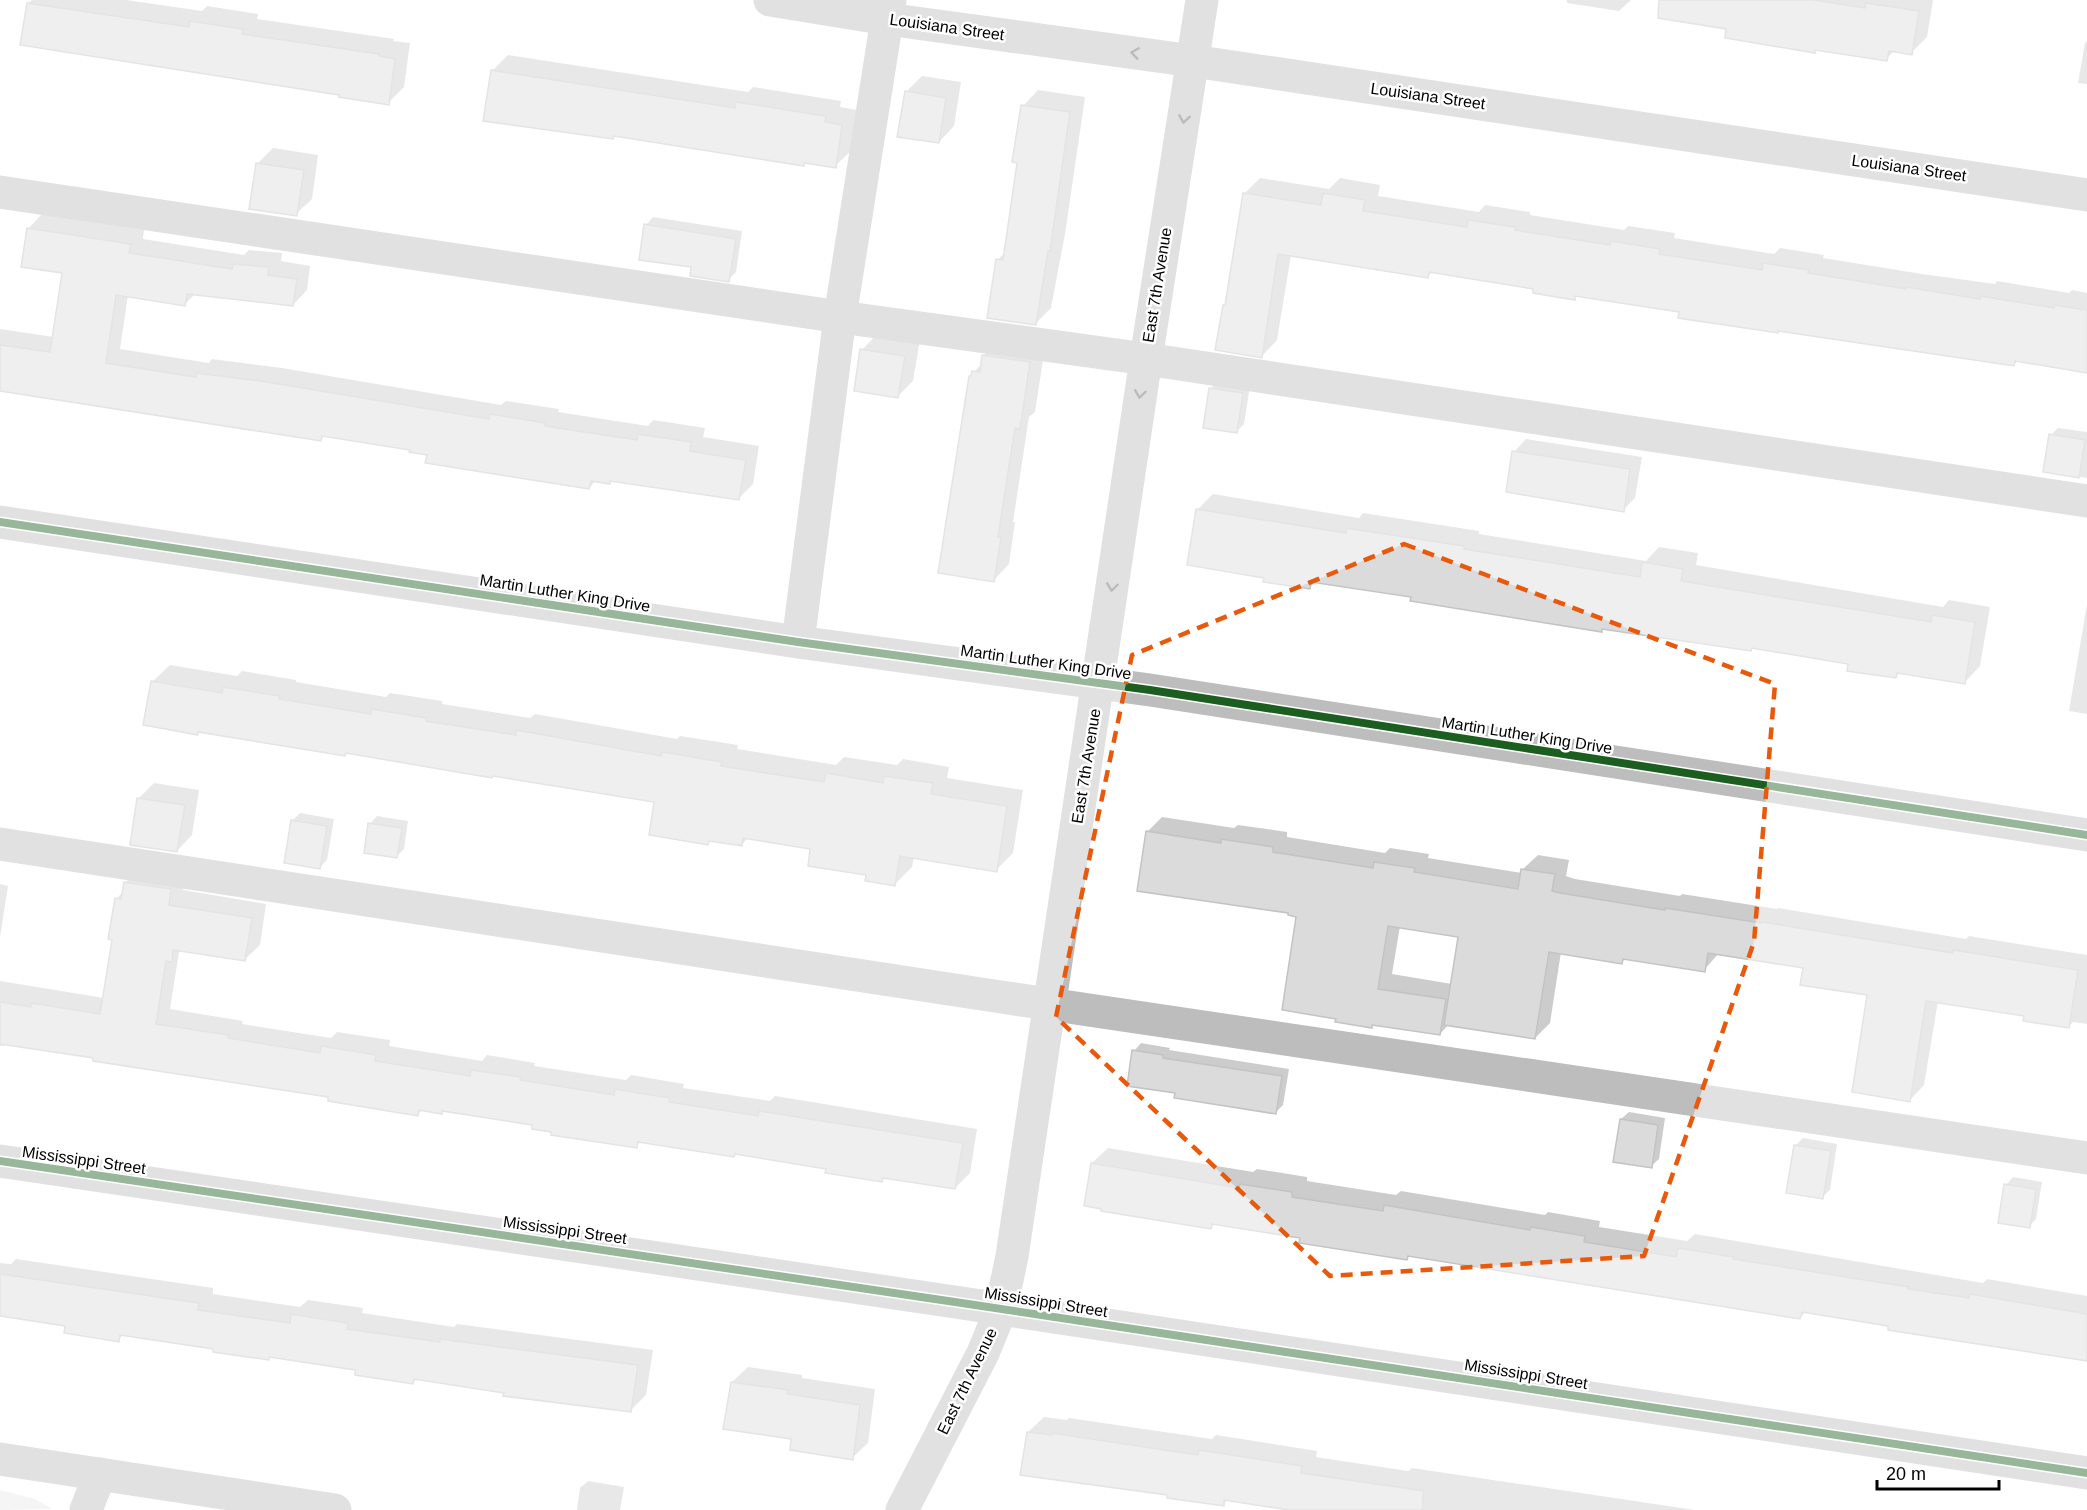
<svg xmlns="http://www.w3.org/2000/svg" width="2087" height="1510" font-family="Helvetica,sans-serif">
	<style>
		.green { fill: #e8e8e8 }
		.shadow { fill: #0003; fill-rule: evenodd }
		.building { fill: #dbdbdb; stroke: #c3c3c3; stroke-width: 1.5 }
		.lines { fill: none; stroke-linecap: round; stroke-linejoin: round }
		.minor { stroke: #bdbdbd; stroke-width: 33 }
		.cycleway-casing { stroke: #fff; stroke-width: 11 }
		.cycleway { stroke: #1b5e20; stroke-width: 8 }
		.oneway { stroke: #686868 }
		.marked { fill: none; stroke: #e8590c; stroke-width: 4.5; stroke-dasharray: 12 8; stroke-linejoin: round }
		.labels { text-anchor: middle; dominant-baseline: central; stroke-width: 5; stroke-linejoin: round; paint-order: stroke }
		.street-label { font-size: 16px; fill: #000; stroke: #fff }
	</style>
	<rect width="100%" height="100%" fill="#fff"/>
	<!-- green -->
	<polygon class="green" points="0,1490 35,1499 52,1509 0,1510"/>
	<!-- shadow -->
	<g class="shadow">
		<polygon points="32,0 126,0 202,11 207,6 258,14 257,19 394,39 393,41 410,43 404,87 388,103 341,93 28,3"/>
		<polygon points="1567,0 1631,0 1619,11 1567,3"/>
		<polygon points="1720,0 1933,0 1927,37 1911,53 1895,50 1886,59 1728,28"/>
		<polygon points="2087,41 2087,84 2078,83 2085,43"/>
		<polygon points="508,55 748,92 753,87 841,101 840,107 857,110 851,151 835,166 806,162 803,165 615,135 613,137 493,70"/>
		<polygon points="922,76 961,82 954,126 939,142 906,92"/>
		<polygon points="1038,90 1085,97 1065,234 1051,308 1036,323 997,260 1006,252 1019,162 1023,106"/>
		<polygon points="273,148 318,155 312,199 296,214 258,163"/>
		<polygon points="1260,178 1329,189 1340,178 1380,185 1378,196 1479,212 1485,205 1530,212 1530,215 1624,230 1628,226 1675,233 1674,238 1774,254 1780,248 1824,255 1823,258 1922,274 1995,284 1997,281 2069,293 2072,290 2087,293 2087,371 2018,360 2014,365 1578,295 1574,298 1535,288 1432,272 1427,277 1291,255 1277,340 1262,356 1224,306 1227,302 1244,194"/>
		<polygon points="42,214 144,230 143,239 244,255 249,250 282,253 281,261 310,266 307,290 293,305 195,294 185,304 128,295 120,349 209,363 212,359 282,368 501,405 506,401 559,409 558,412 648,426 653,420 705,428 703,437 759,446 753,484 739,498 612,480 609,482 596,480 589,488 411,448 325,435 320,440 0,389 0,329 54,337 64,272 28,229"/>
		<polygon points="653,217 742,231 736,272 728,280 646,225"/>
		<polygon points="877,334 920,340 913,381 898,396 862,350"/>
		<polygon points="999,341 1045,347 1035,412 1029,417 1013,522 1015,522 1009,564 994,580 970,377 983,362 983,356"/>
		<polygon points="1218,381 1250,386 1244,424 1237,431 1205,426 1211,388"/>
		<polygon points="2058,428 2087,432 2087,478 2045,471 2051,435"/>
		<polygon points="1526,439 1642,457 1635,498 1623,510 1514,452"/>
		<polygon points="1213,494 1359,518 1363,513 1479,531 1479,534 1646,561 1659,547 1698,553 1696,565 1943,607 1949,600 1990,607 1980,666 1965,682 1900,672 1895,677 1850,662 1753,647 1604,628 1601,631 1412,596 1316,581 1310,587 1266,576 1197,510"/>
		<polygon points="2087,604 2087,714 2069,711"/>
		<polygon points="170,665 237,676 242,671 296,680 296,682 386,697 390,693 442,701 442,704 530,718 535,714 677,739 680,736 738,745 737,749 836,765 844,757 897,765 903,759 949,767 947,778 1023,790 1013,853 996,870 914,857 912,867 895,884 867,874 812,848 748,838 741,845 711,840 707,843 656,800 348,752 345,755 200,730 197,733 152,682"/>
		<polygon points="154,783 199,790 192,835 177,851 139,798"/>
		<polygon points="300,813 334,819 327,860 320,867 292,821"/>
		<polygon points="377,816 408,821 404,849 396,857 370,824"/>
		<path d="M1162 817 1234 828 1238 825 1287 832V837L1385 853 1390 848 1429 854 1428 858 1522 873 1523 869 1538 855 1569 860 1566 876 1575 879 1680 896 1682 894 1777 909 1778 908 1966 939 1969 936 2087 955V1024L2073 1022 2068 1027 2026 1015 1938 1001 1924 1085 1910 1100 1869 994 1805 966 1719 953 1704 970 1626 958 1622 962 1561 952 1550 1023 1535 1038 1449 1024 1440 1034 1374 1023 1371 1026 1298 915 1147 832ZM1400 926 1460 935 1452 984 1392 974Z"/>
		<polygon points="140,868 185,875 183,890 266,904 260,945 245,959 182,949 179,952 170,1009 243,1021 242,1024 331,1038 337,1032 390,1040 389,1046 482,1061 487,1055 535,1063 534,1066 626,1080 631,1075 684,1084 683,1088 770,1101 775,1096 977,1129 970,1173 955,1188 885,1177 882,1180 828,1168 736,1153 734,1156 641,1141 636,1147 553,1131 534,1124 444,1109 441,1112 423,1109 418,1114 330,1096 95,1057 7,1043 4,1046 0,1046 0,981 104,998 114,939 116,899 124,891 125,883"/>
		<polygon points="0,884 8,886 0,937"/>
		<polygon points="1141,1043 1170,1048 1169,1050 1289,1069 1283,1105 1276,1112 1177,1092 1134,1051"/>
		<polygon points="1629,1112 1665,1118 1659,1159 1651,1166 1621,1119"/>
		<polygon points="1803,1138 1837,1144 1830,1190 1822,1197 1795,1146"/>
		<polygon points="1108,1148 1253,1172 1257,1169 1307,1177 1307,1181 1396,1195 1401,1191 1545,1215 1548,1212 1600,1221 1599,1227 1687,1241 1695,1234 1983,1283 1987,1279 2087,1296 2087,1360 1806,1311 1800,1318 1410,1255 1407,1258 1302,1237 1215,1223 1211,1227 1092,1163"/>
		<polygon points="2013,1177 2042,1182 2036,1219 2029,1226 2006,1185"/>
		<polygon points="16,1259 213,1288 213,1294 300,1307 308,1300 363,1308 362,1313 454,1327 457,1324 653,1350 646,1395 630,1411 417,1378 413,1383 357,1369 271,1356 268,1359 215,1348 124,1334 118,1340 67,1325 0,1314 0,1263 11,1264"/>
		<polygon points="748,1367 802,1375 802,1378 875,1389 868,1443 852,1458 793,1437 732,1382"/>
		<polygon points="1044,1417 1067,1420 1069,1418 1212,1439 1216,1435 1317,1451 1316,1457 1408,1471 1412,1468 1695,1510 1299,1510 1228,1499 1223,1505 1169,1493 1028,1432"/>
		<polygon points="588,1481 624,1487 620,1510 577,1510 580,1488"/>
	</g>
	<!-- building -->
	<g class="building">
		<polygon points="1659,0 1813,0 1865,8 1866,3 1919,11 1912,55 1889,51 1887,61 1815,50 1815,53 1725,38 1726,29 1658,18"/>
		<polygon points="27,3 189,27 190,21 243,29 242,34 379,54 379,56 395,59 389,105 339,97 339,95 20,45"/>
		<polygon points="491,70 735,108 736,102 826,116 825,122 842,125 836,168 804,163 804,166 614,136 613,139 483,121"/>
		<polygon points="905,91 946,98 939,143 897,137"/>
		<polygon points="1021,105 1070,112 1050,251 1048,251 1036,325 987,318 996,259 1003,260 1017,163 1012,162"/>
		<polygon points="256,163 304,170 297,216 249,209"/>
		<polygon points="1243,193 1321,205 1323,193 1365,200 1363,211 1467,227 1468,220 1516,227 1515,230 1610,245 1611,241 1660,249 1659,254 1762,270 1763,263 1809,270 1808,273 1906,289 1907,287 1980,299 1980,296 2054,308 2055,305 2087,310 2087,373 2015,361 2014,366 1778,331 1778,333 1678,318 1679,312 1575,296 1575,300 1533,293 1533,289 1429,272 1428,278 1278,254 1262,358 1215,350 1223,305 1225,305"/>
		<polygon points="644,224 736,239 729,282 690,276 691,267 639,260"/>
		<polygon points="27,228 131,244 129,253 232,269 233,264 269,267 268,275 297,279 293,306 187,294 185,306 116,295 106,363 196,377 196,373 267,382 489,419 490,414 545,423 545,426 637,440 638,434 691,442 690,451 746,460 739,500 610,481 610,484 591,481 589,489 425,463 427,455 409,452 410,450 322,436 321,441 0,391 0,345 50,352 62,273 21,267"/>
		<polygon points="860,349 905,356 898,398 854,391"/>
		<polygon points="982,355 1030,362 1020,429 1015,428 998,537 1001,538 994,582 938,573 969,376 971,376 972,371 980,372"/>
		<polygon points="1209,388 1243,393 1237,433 1203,428"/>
		<polygon points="2049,434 2085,440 2079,478 2043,472"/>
		<polygon points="1512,451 1630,469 1624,512 1506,492"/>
		<polygon points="1196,509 1346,533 1346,528 1464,546 1464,549 1640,577 1642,562 1683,569 1681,581 1931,622 1932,615 1975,622 1965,684 1897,673 1896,678 1847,671 1848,664 1752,648 1751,651 1602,629 1602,632 1410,601 1411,597 1311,582 1310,589 1263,582 1264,578 1187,565"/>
		<polygon points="151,681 222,693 223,687 280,696 279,699 371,714 371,709 426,718 426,721 516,735 516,730 661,756 662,752 722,762 721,766 824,782 826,773 883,783 884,776 933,783 931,794 1007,806 997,872 900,856 895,886 865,881 866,875 808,866 810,849 743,838 742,846 709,841 708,845 649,835 654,802 493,776 492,778 346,753 345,756 198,732 198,735 143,725"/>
		<polygon points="137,798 185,805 177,852 130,845"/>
		<polygon points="291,820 327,826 320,869 284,863"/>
		<polygon points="368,823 402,828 397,858 364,853"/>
		<polygon points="1146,831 1221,843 1221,839 1273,847 1273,852 1373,868 1374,862 1415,868 1414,872 1518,889 1521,869 1555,874 1552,891 1560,893 1665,910 1665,908 1761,923 1762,922 1953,953 1953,950 2078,970 2069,1028 2023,1021 2024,1016 1926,1001 1910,1102 1852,1092 1867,995 1800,985 1803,968 1708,953 1705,972 1623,959 1622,964 1549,952 1535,1039 1444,1025 1458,937 1388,926 1378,989 1446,999 1440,1035 1372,1025 1372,1028 1335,1022 1336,1019 1282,1010 1296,917 1288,915 1288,913 1137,891"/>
		<polygon points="124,882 171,889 169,905 252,918 245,961 173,950 172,962 166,961 156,1024 229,1035 228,1038 320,1053 321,1046 376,1055 375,1061 470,1076 471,1070 521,1077 520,1080 614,1095 615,1089 670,1098 669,1102 758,1116 759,1111 963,1143 955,1189 883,1178 882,1182 825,1173 826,1169 735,1154 734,1157 638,1142 637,1148 551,1135 551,1132 532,1129 532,1125 442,1111 442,1114 419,1110 418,1116 328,1101 328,1097 93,1061 93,1058 0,1044 0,1002 31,1007 32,1003 100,1014 112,940 108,939 115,898 121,899"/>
		<polygon points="1132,1050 1163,1055 1163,1058 1282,1076 1276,1114 1174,1098 1175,1093 1127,1086"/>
		<polygon points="1620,1119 1658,1125 1652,1168 1613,1162"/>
		<polygon points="1794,1145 1831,1151 1823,1199 1786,1193"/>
		<polygon points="1091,1163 1239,1188 1240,1184 1292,1192 1292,1197 1383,1211 1384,1205 1530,1230 1531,1227 1585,1236 1584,1242 1676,1257 1678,1248 1734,1257 1733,1259 1909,1287 1908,1289 1969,1298 1970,1294 2087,1314 2087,1361 1888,1330 1888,1326 1802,1312 1800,1319 1408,1256 1407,1260 1299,1243 1300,1238 1212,1224 1211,1229 1101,1211 1101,1209 1084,1206"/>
		<polygon points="2004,1184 2036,1189 2030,1228 1998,1223"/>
		<polygon points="0,1274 199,1303 198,1310 290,1323 291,1314 348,1323 347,1329 440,1342 440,1339 638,1365 631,1412 503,1396 504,1393 414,1379 413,1384 355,1375 355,1370 269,1357 269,1360 213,1352 213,1349 120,1335 119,1342 64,1333 65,1326 0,1316"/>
		<polygon points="731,1382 788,1390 787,1394 860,1405 853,1460 790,1450 791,1439 723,1429"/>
		<polygon points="1027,1432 1052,1435 1052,1433 1198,1455 1199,1450 1302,1466 1301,1473 1424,1491 1422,1510 1289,1510 1224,1500 1224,1506 1167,1498 1167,1495 1020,1475"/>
	</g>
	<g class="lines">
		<!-- minor -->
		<g class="minor">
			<polyline points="770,0 887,19 1193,61 2087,195"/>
			<polyline points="0,192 840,317 1146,359 2087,501"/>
			<polyline points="0,522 798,642 1150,690 2087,835"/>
			<polyline points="798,642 840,317 890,0"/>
			<polyline points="0,844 1001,997 2087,1158"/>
			<polyline points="0,1161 955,1302 2087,1473"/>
			<polyline points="0,1459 335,1510"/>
			<polyline points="86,1510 100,1474"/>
			<polyline points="902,1510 983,1353 1001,1309 1012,1256 1146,359 1202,0"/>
		</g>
		<!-- cycleway casing -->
		<g class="cycleway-casing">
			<g id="cycleway">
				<polyline points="0,522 798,642 1150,690 2087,835"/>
				<polyline points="0,1161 955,1302 2087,1473"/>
			</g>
		</g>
		<!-- cycleway -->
		<use href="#cycleway" class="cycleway"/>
	</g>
	<!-- one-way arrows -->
	<defs><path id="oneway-chevron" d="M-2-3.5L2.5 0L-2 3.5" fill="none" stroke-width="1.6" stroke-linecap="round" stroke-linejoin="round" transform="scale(1.5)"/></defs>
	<g class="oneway">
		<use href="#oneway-chevron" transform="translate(1135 53) rotate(-172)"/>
		<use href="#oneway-chevron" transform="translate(1184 119) rotate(99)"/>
		<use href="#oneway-chevron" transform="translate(1140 394) rotate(98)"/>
		<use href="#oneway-chevron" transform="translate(1112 587) rotate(98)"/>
	</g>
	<!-- marked area -->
	<path d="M0 0H2087V1510H0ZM1404 544 1775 684 1754 942 1644 1256 1330 1276 1056 1017 1132 655Z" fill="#fff" fill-opacity=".55" fill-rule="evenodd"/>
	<path class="marked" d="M1404 544 1775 684 1754 942 1644 1256 1330 1276 1056 1017 1132 655Z"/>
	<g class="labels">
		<!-- street labels -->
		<g class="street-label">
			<text transform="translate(947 27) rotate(8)">Louisiana Street</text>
			<text transform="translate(1428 96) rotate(8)">Louisiana Street</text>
			<text transform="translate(1909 168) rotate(8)">Louisiana Street</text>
			<text transform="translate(1157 285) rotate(-81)">East 7th Avenue</text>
			<text transform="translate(565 593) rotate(9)">Martin Luther King Drive</text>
			<text transform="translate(1046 662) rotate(8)">Martin Luther King Drive</text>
			<text transform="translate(1527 735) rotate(9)">Martin Luther King Drive</text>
			<text transform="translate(1086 766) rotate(-81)">East 7th Avenue</text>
			<text transform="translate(84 1160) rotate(8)">Mississippi Street</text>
			<text transform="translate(565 1230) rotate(8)">Mississippi Street</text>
			<text transform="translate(1046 1302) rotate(9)">Mississippi Street</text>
			<text transform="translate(1526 1374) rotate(9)">Mississippi Street</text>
			<text transform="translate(967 1381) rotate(-64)">East 7th Avenue</text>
		</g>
	</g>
	<!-- scale -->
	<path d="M1877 1480v9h122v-9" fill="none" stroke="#000000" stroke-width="3"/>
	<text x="1886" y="1480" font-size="18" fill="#000000" stroke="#ffffff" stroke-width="4.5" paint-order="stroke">20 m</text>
</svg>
